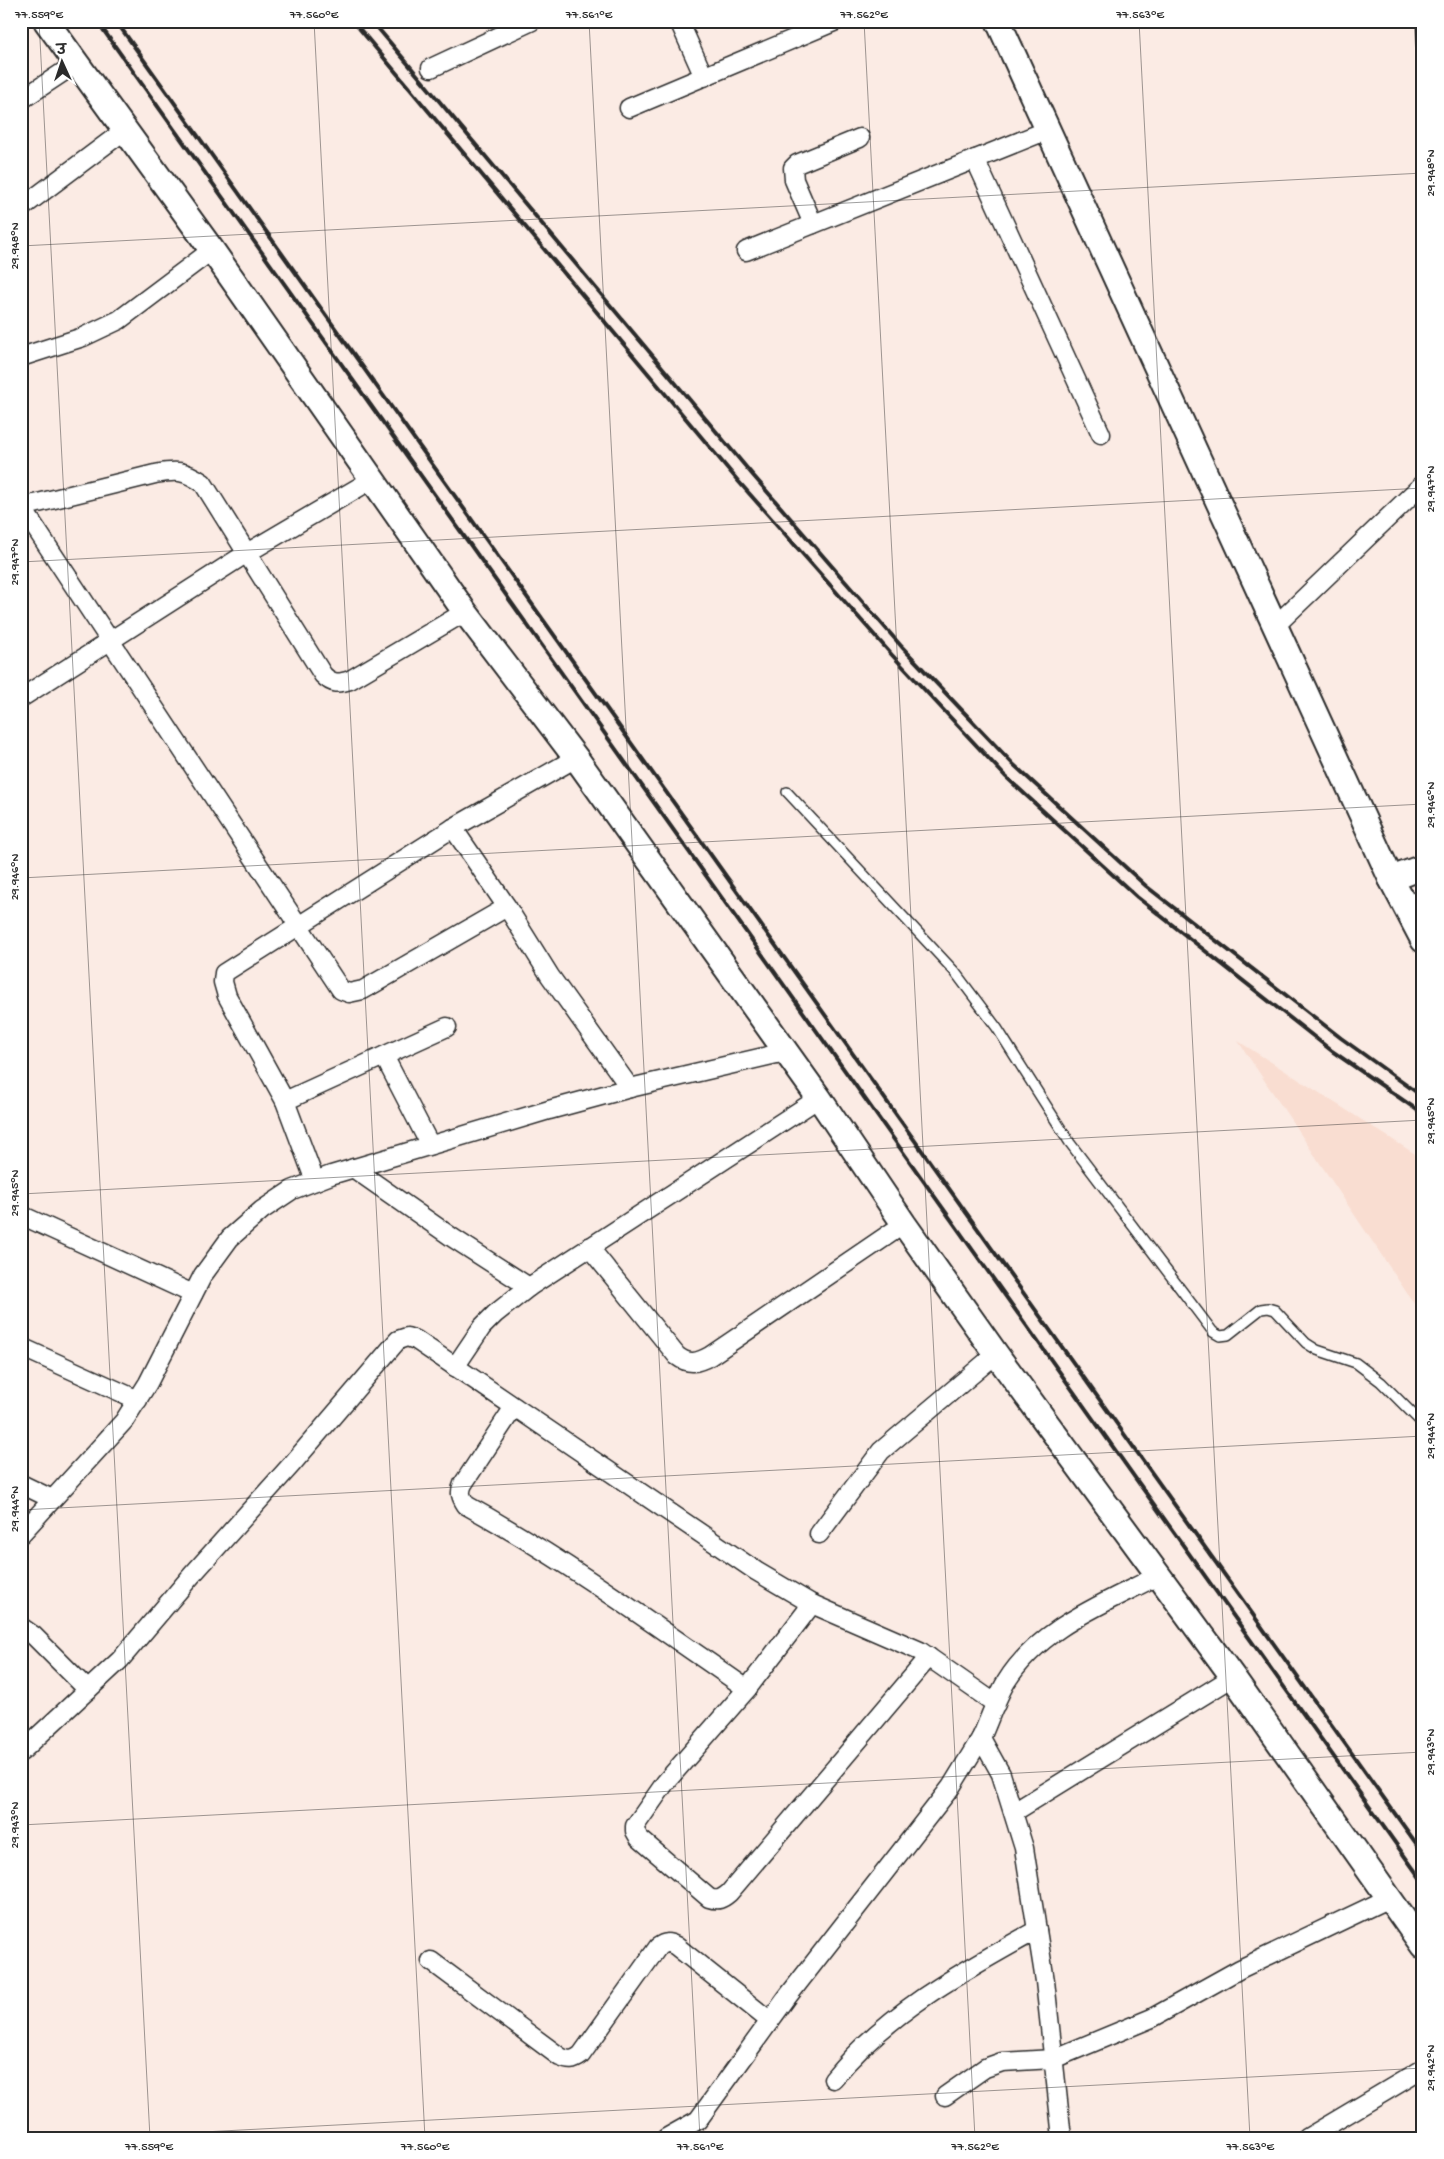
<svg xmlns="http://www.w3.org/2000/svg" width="1444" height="2159" font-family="'Gochi Hand','Playpen Sans Deva',sans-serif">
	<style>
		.built { fill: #f9ddd1 }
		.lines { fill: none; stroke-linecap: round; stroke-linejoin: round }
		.lane-casing { stroke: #2b2b2b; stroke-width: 12 }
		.street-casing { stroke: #2b2b2b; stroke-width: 21 }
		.secondary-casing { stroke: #2b2b2b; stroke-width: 28 }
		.lane { stroke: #fff; stroke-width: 9 }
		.street { stroke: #fff; stroke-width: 18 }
		.secondary { stroke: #fff; stroke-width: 24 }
		.rail { stroke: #2b2b2b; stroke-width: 4 }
		.ticks { fill: none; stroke: #2b2b2b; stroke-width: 1; stroke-opacity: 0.45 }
		.neatline { fill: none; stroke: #2b2b2b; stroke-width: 2 }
		.ticks-label { font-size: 12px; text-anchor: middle; fill: #2b2b2b }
	</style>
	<rect width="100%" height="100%" fill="#fbebe4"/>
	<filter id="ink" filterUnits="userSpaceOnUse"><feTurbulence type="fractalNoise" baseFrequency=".02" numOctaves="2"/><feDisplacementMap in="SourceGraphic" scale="10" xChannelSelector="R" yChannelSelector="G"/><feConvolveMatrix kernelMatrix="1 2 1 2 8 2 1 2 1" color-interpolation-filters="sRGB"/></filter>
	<g filter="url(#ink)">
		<!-- built -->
		<polygon class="built" points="1238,1041 1423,1159 1423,1317"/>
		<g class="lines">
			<!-- lane casing -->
			<g class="lane-casing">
				<g id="lane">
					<polyline points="787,792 955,972 997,1028 1070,1143 1213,1332 1220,1336 1228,1335 1261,1309 1268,1308 1275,1310 1306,1343 1317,1350 1356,1363 1381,1382 1423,1424"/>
					<polyline points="1403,902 1423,894"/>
				</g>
			</g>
			<!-- street casing -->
			<g class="street-casing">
				<g id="street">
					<polyline points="679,21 704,77"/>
					<polyline points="431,68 532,21"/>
					<polyline points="21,100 77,63"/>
					<polyline points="629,108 836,21"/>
					<polyline points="975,159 1101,434"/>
					<polyline points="21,208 125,130"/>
					<polyline points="813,224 794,180 793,168 797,164 860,138"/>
					<polyline points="746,251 1048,130"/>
					<polyline points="21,357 83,337 119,320 212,250"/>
					<polyline points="21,506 341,990 349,993 363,990 507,907"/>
					<path d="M22 507 155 474C177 470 184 470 203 483L323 675C332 684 338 684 350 680L465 612"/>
					<polyline points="1275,626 1423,484"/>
					<polyline points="21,698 247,553 373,479"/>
					<polyline points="453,828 507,907 550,976 630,1088"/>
					<polyline points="384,1056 430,1145"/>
					<polyline points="285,1101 447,1027"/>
					<polyline points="353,1168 453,1238 529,1287"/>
					<polyline points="315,1181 285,1101 227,996 223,982 224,973 453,828 576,758"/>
					<polyline points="21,1215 193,1294"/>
					<path d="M589 1247 677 1356C689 1365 697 1363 710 1356L904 1224"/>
					<polyline points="21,1347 138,1400"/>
					<polyline points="455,1367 482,1327 495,1314 529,1287 819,1098"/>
					<path d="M514 1407 463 1484C459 1493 461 1497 466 1505 564 1559 655 1625 747 1689"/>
					<polyline points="21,1484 52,1499"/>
					<polyline points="21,1534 124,1421 148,1383 203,1275 230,1238 262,1210 292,1190 331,1175 549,1110 630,1088 785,1052"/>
					<polyline points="819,1534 881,1451 996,1354"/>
					<path d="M812 1604 747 1689 665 1783 635 1826V1831L639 1838 709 1898C718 1901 722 1899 729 1893L929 1657"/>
					<polyline points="21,1627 34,1636 88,1690"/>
					<polyline points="21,1752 120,1660 192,1575 292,1464 398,1340 407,1337 416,1340 756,1571 812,1604 920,1651 996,1704"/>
					<polyline points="1014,1812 1233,1677"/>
					<path d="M431 1961 560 2057C569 2061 573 2061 581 2055L658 1947C665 1942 668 1942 676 1946L770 2021"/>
					<path d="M833 2079C887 2012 963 1971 1037 1930"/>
					<polyline points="945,2096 985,2068 1002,2062 1053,2059 1152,2018 1240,1969 1389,1898"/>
					<polyline points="666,2138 698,2120 788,1996 951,1787 981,1738"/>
					<path d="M1062 2138 1045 1981 1024 1848 1001 1774 981 1738C989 1720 996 1699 1006 1682 1040 1627 1104 1604 1159 1575"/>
					<polyline points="1307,2138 1423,2069"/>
				</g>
			</g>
			<!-- secondary casing -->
			<g class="secondary-casing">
				<g id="secondary">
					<polyline points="46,21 212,250 465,612 576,758 819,1098 904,1224 996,1354 1233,1677 1423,1946"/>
					<polyline points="998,21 1391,879 1423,867"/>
					<polyline points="1391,879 1423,940"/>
				</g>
			</g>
			<!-- lane -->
			<use href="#lane" class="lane"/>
			<!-- street -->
			<use href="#street" class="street"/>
			<!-- secondary -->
			<use href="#secondary" class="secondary"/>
			<!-- rail -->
			<g class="rail">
				<polyline points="97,21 1423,1882"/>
				<polyline points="116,21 1423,1853"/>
				<polyline points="353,21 739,482 892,655 1005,776 1137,897 1332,1051 1423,1114"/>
				<polyline points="372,21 751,473 902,647 1013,764 1146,886 1341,1038 1423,1097"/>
			</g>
		</g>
	</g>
	<!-- ticks -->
	<path class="ticks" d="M39 21 150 2138M314 21 425 2138M589 21 700 2138M864 21 975 2138M1139 21 1250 2138M1414 21 1423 182M21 246 1423 173M21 562 1423 488M21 878 1423 804M21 1194 1423 1120M21 1510 1423 1436M21 1825 1423 1752M89 2138 1423 2068"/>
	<!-- margin -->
	<rect width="1444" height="2159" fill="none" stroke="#fff" stroke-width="55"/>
	<!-- north arrow -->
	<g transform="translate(62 62) rotate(357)" stroke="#ffffff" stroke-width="4" paint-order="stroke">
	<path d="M0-4L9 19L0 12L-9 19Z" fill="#2b2b2b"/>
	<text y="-8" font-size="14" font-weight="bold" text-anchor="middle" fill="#2b2b2b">उ</text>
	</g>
	<rect x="28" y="28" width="1388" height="2104" class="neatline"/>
	<g class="ticks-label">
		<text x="39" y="18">77.559°E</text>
		<text x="314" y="18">77.560°E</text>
		<text x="589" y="18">77.561°E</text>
		<text x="864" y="18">77.562°E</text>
		<text x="1140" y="18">77.563°E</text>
		<text transform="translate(1430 173) rotate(-90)" y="4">29.948°N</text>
		<text transform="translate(14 246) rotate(-90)" y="4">29.948°N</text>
		<text transform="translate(1430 489) rotate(-90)" y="4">29.947°N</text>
		<text transform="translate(14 562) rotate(-90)" y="4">29.947°N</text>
		<text transform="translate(1430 805) rotate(-90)" y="4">29.946°N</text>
		<text transform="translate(14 877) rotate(-90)" y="4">29.946°N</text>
		<text transform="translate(1430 1121) rotate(-90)" y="4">29.945°N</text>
		<text transform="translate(14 1193) rotate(-90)" y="4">29.945°N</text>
		<text transform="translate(1430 1436) rotate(-90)" y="4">29.944°N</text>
		<text transform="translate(14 1509) rotate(-90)" y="4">29.944°N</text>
		<text transform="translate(1430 1752) rotate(-90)" y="4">29.943°N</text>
		<text transform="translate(14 1825) rotate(-90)" y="4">29.943°N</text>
		<text transform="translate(1430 2068) rotate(-90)" y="4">29.942°N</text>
		<text x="149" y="2150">77.559°E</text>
		<text x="425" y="2150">77.560°E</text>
		<text x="700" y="2150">77.561°E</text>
		<text x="975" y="2150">77.562°E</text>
		<text x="1250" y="2150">77.563°E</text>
	</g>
</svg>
